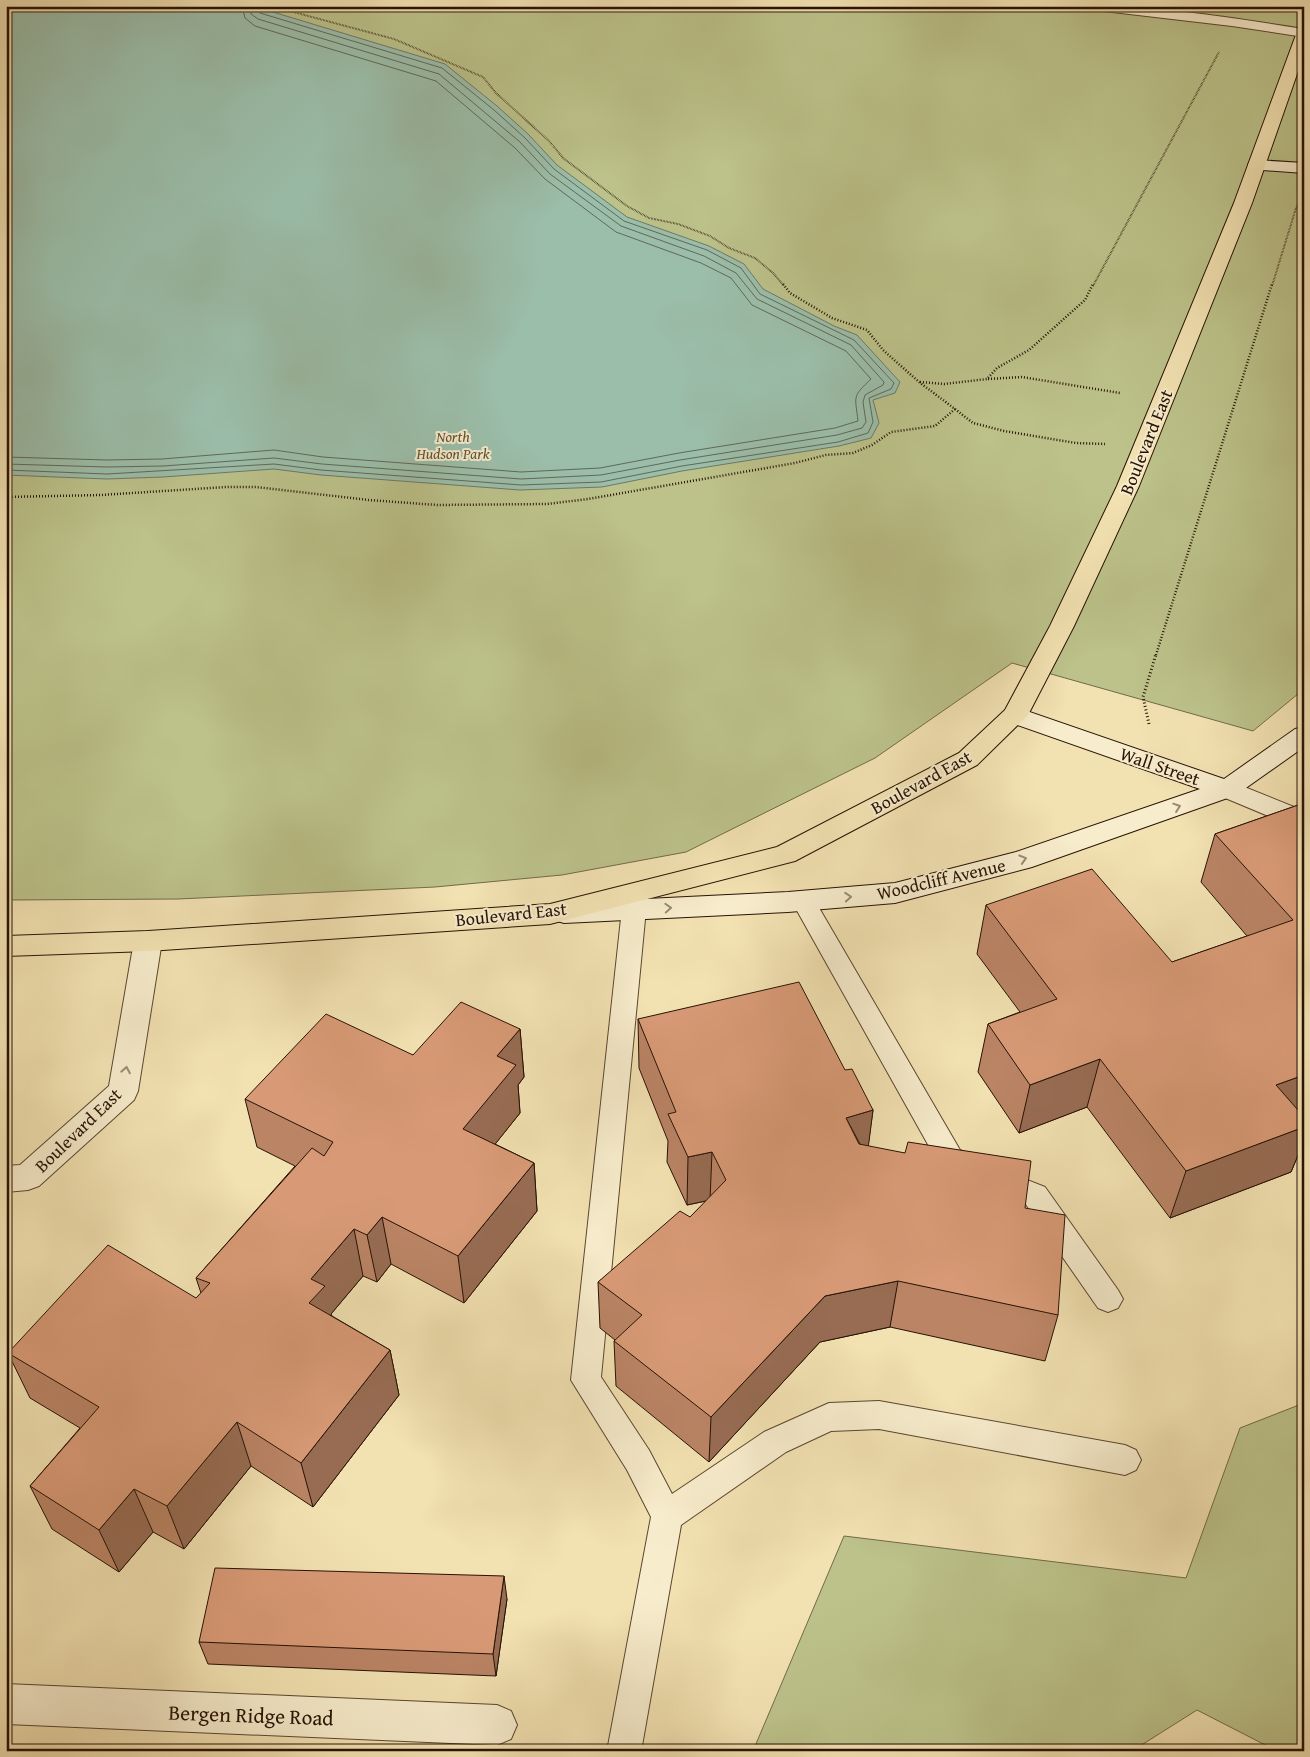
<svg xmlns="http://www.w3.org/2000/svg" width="1310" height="1757" font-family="'Gentium Book Plus',serif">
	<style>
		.green { fill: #bcc28a; stroke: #726a48 }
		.water { fill: #9bbeaa; stroke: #6d7968 }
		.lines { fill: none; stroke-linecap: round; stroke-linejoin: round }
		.shore { stroke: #616858; stroke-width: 1 }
		.service-casing { stroke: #5a4630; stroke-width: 2 }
		.minor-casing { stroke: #5a4630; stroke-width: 2 }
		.secondary-casing { stroke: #271205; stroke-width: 2 }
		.primary-casing { stroke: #271205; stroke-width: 2 }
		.path-far2 { stroke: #271205; stroke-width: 2; stroke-dasharray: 0.5 1; stroke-linecap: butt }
		.path-far1 { stroke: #271205; stroke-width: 2.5; stroke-dasharray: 1 2; stroke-linecap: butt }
		.path { stroke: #271205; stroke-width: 3; stroke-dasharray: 1 2.5; stroke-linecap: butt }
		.service { fill: #f7eccc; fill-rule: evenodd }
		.minor { fill: #f7eccc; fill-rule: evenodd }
		.secondary { fill: #f7eccc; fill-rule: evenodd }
		.primary { fill: #f2e1b1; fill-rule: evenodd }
		.wall { fill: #ba8465; stroke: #271205 }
		.shaded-wall { fill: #976c53; stroke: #271205 }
		.building { fill: #d89a76; stroke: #271205 }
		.oneway { stroke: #998a72 }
		.labels { text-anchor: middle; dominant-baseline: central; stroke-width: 4; stroke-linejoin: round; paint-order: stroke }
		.far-park-label { font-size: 15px; font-style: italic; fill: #5b5034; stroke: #f7eccc }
		.street-label { font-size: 18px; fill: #271205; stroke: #f7eccc }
		.near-street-label { font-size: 21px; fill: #271205; stroke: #f7eccc }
	</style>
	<rect width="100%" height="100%" fill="#f2e1b1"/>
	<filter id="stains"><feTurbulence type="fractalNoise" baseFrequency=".004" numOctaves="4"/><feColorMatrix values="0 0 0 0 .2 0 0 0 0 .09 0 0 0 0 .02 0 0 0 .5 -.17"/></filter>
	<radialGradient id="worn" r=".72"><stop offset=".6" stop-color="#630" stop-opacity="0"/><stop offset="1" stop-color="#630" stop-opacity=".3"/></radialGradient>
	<!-- green -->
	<g class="green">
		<polygon points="6,6 1304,6 1304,689 1253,731 1012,663 875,758 686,852 562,875 435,887 178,899 6,900"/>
		<polygon points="1304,1403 1304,1751 1277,1751 1197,1710 1132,1751 753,1751 844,1536 1186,1578 1240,1428"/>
	</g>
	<!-- water -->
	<polygon class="water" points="6,6 253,6 445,64 497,106 528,134 557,165 627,217 709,246 744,264 763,289 834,326 857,335 900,382 895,393 873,400 879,423 871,438 839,446 682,471 602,487 520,490 321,475 274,469 163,477 107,479 6,475"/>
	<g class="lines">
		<!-- shore -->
		<g class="shore">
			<path d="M6 457 107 460 162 459 274 450 323 457 521 472 600 468 679 453 835 428 858 421C855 395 852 397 871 379L846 351 752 305 731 278 701 263 616 232 545 179 515 148 436 81 255 26 245 18 242 6"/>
			<polyline points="6,464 107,467 163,466 274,458 322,464 521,479 601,475 680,460 837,435 862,428 866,422 863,402 865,395 883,385 884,382 851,345 757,299 736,273 704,256 621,226 550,174 520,142 439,74 258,19 251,14 250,6"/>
			<polyline points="6,470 107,474 274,464 321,470 521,485 601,482 682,466 838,442 868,433 873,422 869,398 891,389 894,383 854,340 760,294 741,268 707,250 624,221 554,169 525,138 494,110 442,68 260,13 257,11 256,6"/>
		</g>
		<!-- service casing -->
		<g class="service-casing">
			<g id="service">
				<path d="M1089 6C1161 6 1233 18 1304 29V37L1232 26 1095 10Z"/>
				<polygon points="803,891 811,894 960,1150 977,1158 981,1166 977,1174 967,1177 940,1166 791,900 795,894"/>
				<polygon points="634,900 643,903 646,909 601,1377 649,1450 672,1494 764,1432 829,1403 879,1401 1125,1445 1136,1450 1141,1460 1136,1470 1125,1475 879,1429 831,1431 786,1452 681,1525 642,1746 641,1751 609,1751 608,1746 651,1517 627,1470 571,1380 622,909 625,903"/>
				<polygon points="997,1168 1045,1187 1118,1290 1123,1299 1118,1308 1108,1312 1098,1308 1025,1203 987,1187 983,1179 987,1171"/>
			</g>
		</g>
		<!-- minor casing -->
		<g class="minor-casing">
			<g id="minor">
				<polygon points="1227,780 1304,811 1304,831 1218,795 1214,789 1218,783"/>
				<polygon points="148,931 158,934 162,941 138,1091 134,1100 39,1186 28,1190 6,1192 6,1166 20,1165 109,1086 134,941 138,934"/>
				<polygon points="6,1684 497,1705 511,1711 517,1725 511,1739 497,1745 6,1724"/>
			</g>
		</g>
		<!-- secondary casing -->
		<g class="secondary-casing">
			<g id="secondary">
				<polygon points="1256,160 1304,163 1304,173 1250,169 1248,165 1250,161"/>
				<polygon points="1015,707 1224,779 1295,729 1304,727 1304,747 1236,795 1032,867 895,903 788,912 564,923 554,920 550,913 554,906 564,903 788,892 895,883 1016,852 1200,789 1006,721 1002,715 1006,709"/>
			</g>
		</g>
		<!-- primary casing -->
		<g class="primary-casing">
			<polygon id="primary" points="1304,28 1304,54 1252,203 1139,486 1074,626 1028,715 977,765 795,861 550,924 148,951 6,956 6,936 148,931 550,904 777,847 959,753 1005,710 1050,626 1117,486 1234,203 1297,32 1299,29"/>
		</g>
		<!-- path-far2 -->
		<g class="path-far2">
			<polyline points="271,6 394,39 483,77 496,93 550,142 563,158 627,206 649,218 678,224 710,236 729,248 755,258 773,273 784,286"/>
			<polyline points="1093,286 1219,52"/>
			<polyline points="1272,286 1296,208 1301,201"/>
		</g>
		<!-- path-far1 -->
		<g class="path-far1">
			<polyline points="988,379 1022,377 1120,393"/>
			<polyline points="920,382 944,384 987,379 997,368 1029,350 1085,300 1093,284"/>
			<polyline points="955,409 973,423 1004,431 1076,443 1105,444"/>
			<polyline points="6,497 101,495 226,487 256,487 369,500 437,505 547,504 588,499 795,463 826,455 853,453 872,445 891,432 935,426 955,409 919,382 883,350 867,330 832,318 790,293 783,284"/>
			<polyline points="1156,655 1272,284"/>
		</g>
		<!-- path -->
		<polyline class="path" points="1149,724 1143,697 1156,654"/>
		<!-- service -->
		<use href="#service" class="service"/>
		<!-- minor -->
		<use href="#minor" class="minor"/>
		<!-- secondary -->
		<use href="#secondary" class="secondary"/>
		<!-- primary -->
		<use href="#primary" class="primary"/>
	</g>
	<!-- wall -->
	<g class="wall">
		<polygon points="1304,803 1304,1116 1303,1116 1304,1117 1304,1141 1291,1172 1170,1218 1087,1107 1019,1133 978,1072 988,1024 1020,1012 977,954 986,905 1172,962 1247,936 1201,882 1215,834"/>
		<polygon points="638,1019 845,1070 873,1110 868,1146 1025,1208 1058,1315 1045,1361 890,1327 820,1342 709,1462 616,1386 614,1341 615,1340 600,1328 598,1282 690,1217 706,1201 687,1205 667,1162 668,1141 639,1068"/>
		<polygon points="520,1029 524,1077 518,1085 520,1113 495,1144 534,1163 537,1211 464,1303 391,1264 377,1282 363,1276 331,1314 332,1316 390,1350 399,1395 313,1507 251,1466 184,1549 153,1532 119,1572 52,1529 30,1486 80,1428 30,1398 8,1353 196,1298 201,1293 196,1278 295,1166 257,1147 245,1099 413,1055"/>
		<polygon points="507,1599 496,1676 208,1664 199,1642"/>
	</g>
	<!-- shaded-wall -->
	<g class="shaded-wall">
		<polygon points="520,1029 524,1077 518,1085 520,1113 469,1177 463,1129 497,1056"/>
		<polygon points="1100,1059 1087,1107 1019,1133 1030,1085"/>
		<polygon points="1304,1075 1304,1116 1258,1133 1276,1085"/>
		<polygon points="873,1110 867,1157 846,1118"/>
		<polygon points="1304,1127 1304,1141 1291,1172 1170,1218 1186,1171"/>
		<polygon points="712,1152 710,1200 687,1205 688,1157"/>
		<polygon points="534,1163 537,1211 464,1303 458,1256"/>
		<polygon points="382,1217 391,1264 377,1282 367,1235"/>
		<polygon points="354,1229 363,1276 331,1314 335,1332 309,1303 311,1279"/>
		<polygon points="898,1281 890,1327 820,1342 709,1462 711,1417 825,1296"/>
		<polygon points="390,1350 399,1395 313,1507 301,1463"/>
		<polygon points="237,1422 251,1466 184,1549 167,1506"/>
		<polygon points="134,1489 153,1532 119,1572 99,1530"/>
		<polygon points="504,1576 507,1599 496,1676 493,1654"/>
	</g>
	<!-- building -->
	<g class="building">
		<polygon points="1304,803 1304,1075 1276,1085 1304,1117 1304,1127 1186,1171 1100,1059 1030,1085 988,1024 1057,999 986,905 1092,869 1172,962 1293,920 1215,834"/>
		<polygon points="799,982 845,1070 852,1069 873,1110 846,1118 859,1144 905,1153 908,1142 1031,1161 1025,1208 1065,1215 1058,1315 898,1281 825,1296 711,1417 614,1341 642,1315 598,1282 680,1211 690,1217 726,1180 712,1152 688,1157 668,1114 676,1112 638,1019"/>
		<polygon points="461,1002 520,1029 497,1056 516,1065 463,1129 534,1163 458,1256 382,1217 367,1235 354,1229 311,1279 325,1286 309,1303 390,1350 301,1463 237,1422 167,1506 134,1489 99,1530 30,1486 99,1407 8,1353 108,1245 196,1298 210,1283 196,1278 312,1148 324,1156 333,1142 245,1099 326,1014 413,1055"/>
		<polygon points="215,1568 504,1576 493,1654 199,1642"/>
	</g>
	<!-- one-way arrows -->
	<defs><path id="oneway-chevron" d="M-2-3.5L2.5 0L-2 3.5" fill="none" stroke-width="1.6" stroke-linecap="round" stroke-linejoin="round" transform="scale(1.25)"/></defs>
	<g class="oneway">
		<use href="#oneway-chevron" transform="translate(1177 807) rotate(-19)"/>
		<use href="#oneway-chevron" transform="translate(1023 859) rotate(-17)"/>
		<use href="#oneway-chevron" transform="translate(848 897) rotate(-4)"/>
		<use href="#oneway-chevron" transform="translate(668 908) rotate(-3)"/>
		<use href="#oneway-chevron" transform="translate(126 1070) rotate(-80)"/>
	</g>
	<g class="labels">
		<!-- far-park labels -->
		<g class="far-park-label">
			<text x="453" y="436">North<tspan x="453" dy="17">Hudson Park</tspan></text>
		</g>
		<!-- street labels -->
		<g class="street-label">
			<text transform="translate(1146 442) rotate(-68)">Boulevard East</text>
			<text transform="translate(1160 766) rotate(19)">Wall Street</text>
			<text transform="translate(921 782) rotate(-29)">Boulevard East</text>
			<text transform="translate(941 879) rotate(-13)">Woodcliff Avenue</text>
			<text transform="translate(511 914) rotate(-6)">Boulevard East</text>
			<text transform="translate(78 1130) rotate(-44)">Boulevard East</text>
		</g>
		<!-- near-street labels -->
		<g class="near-street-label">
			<text transform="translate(251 1715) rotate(2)">Bergen Ridge Road</text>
		</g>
	</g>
	<!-- margin -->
	<rect width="1310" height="1757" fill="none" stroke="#f2e1b1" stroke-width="25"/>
	<rect x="8" y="8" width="1295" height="1742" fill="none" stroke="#271205" stroke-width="2.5"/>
	<rect x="12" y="12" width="1285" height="1732" fill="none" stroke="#271205"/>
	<rect width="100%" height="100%" filter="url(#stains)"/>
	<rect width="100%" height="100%" fill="url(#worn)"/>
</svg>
